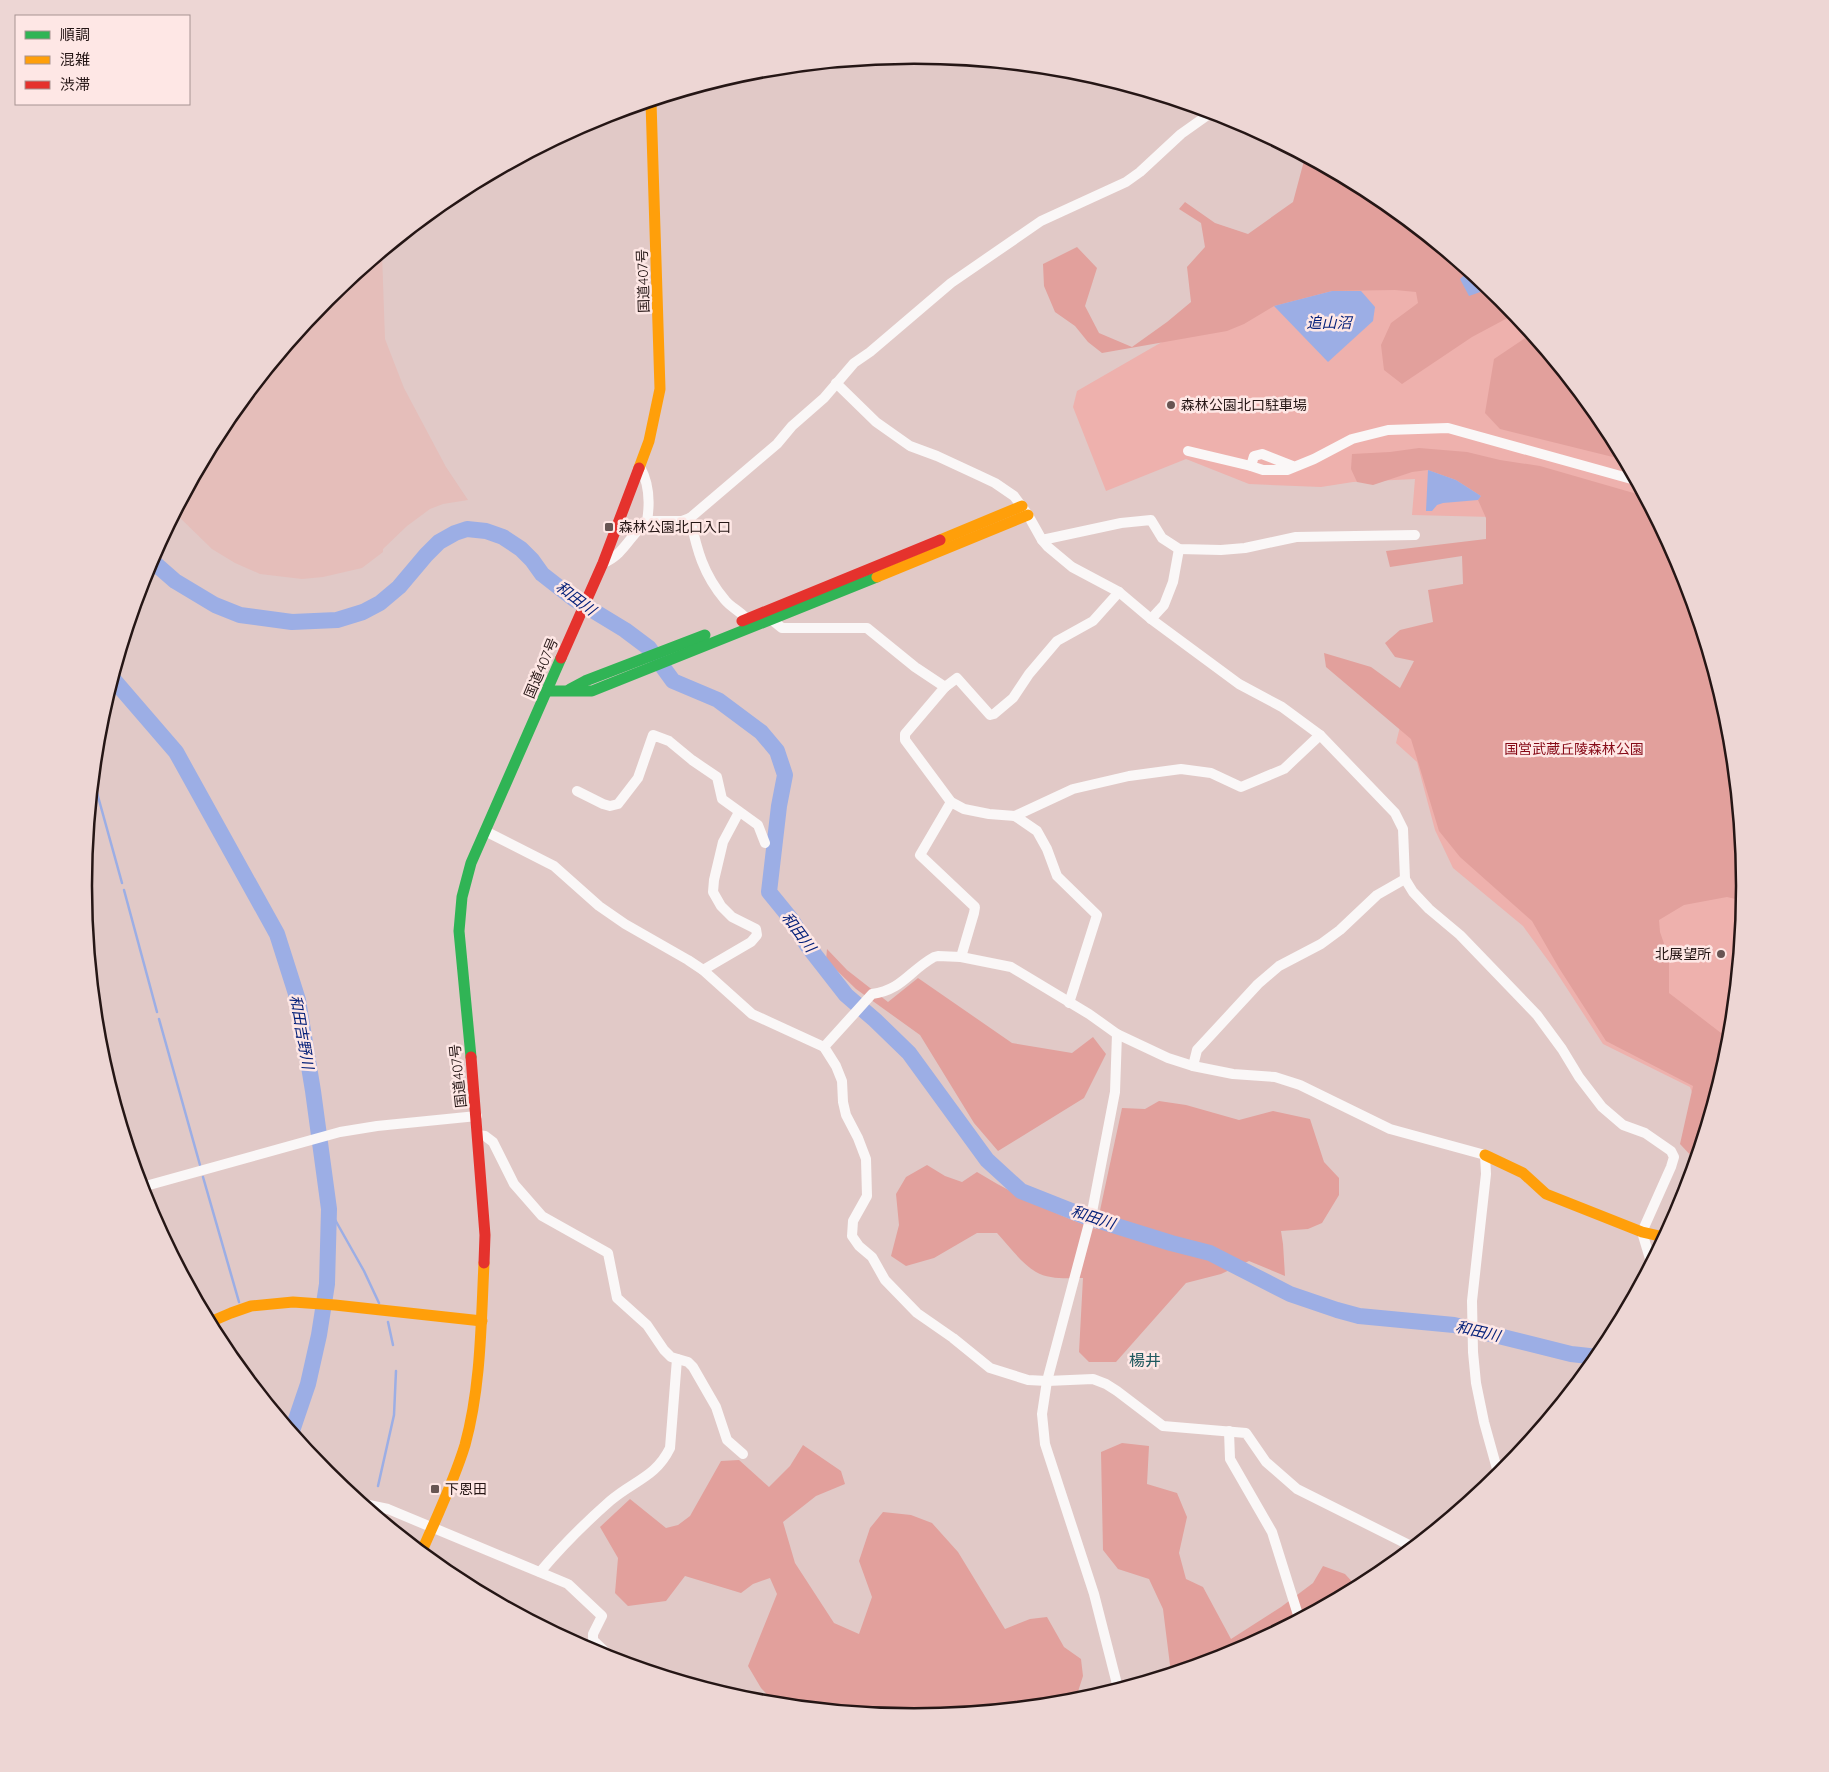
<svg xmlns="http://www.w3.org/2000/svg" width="1829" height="1772" font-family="Quicksand,'Noto Sans JP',sans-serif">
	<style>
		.built { fill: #e5beba }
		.green { fill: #eeb1ad }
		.forest { fill: #e2a09c }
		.water { fill: #9caee5 }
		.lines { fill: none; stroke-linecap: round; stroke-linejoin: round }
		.stream { stroke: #9caee5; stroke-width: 2.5 }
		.river { stroke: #9caee5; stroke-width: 16 }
		.street { stroke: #faf7f7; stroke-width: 10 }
		.fast { stroke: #30b455; stroke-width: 11 }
		.slow { stroke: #ff9f0a; stroke-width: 11 }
		.jam { stroke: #e5322d; stroke-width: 11 }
		.poi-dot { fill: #675553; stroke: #fee7e5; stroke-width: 2 }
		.labels { text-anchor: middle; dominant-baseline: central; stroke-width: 5; stroke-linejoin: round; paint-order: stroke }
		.street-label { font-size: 14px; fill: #251615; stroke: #fee7e5 }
		.poi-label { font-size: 14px; fill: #251615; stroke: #fee7e5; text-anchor: start }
		.park-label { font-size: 14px; fill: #860916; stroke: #fee7e5 }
		.water-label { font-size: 15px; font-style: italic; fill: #06217a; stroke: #fee7e5 }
		.quarter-label { font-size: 16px; fill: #1e585e; stroke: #fee7e5 }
		.rim { fill: none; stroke: #251615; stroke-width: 2.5 }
	</style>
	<rect width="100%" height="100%" fill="#e1c9c7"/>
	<!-- built -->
	<polygon class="built" points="382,253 385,339 404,388 446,467 468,500 443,504 430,509 407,526 383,549 383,552 362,568 323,577 302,579 260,574 235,563 212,549 176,514 224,424 327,298"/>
	<!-- green -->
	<polygon class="green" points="1376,195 1502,299 1606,425 1682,568 1730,724 1745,886 1729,1048 1705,1128 1690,1087 1603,1044 1555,970 1523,926 1453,868 1435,830 1417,762 1396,743 1410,686 1482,620 1492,517 1412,515 1415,479 1353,482 1321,487 1249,484 1186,459 1106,491 1073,407 1077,391 1207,316"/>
	<!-- forest -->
	<g class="forest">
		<polygon points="1305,157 1376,195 1502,299 1515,314 1472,337 1402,384 1384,370 1381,345 1391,323 1418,303 1416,292 1395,290 1332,291 1274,306 1244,324 1227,331 1102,353 1088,342 1075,326 1055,312 1044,286 1043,264 1077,247 1097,268 1085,306 1099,333 1132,347 1167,322 1191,302 1187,267 1205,247 1201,223 1179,209 1185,202 1215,223 1248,234 1293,202"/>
		<polygon points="1531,334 1606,425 1625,460 1500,429 1485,413 1494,359"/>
		<polygon points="1419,448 1467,452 1500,460 1540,466 1644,496 1682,568 1730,724 1745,886 1744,901 1727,897 1684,905 1659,920 1660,932 1669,958 1669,993 1721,1033 1731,1028 1729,1048 1695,1160 1680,1144 1693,1086 1606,1041 1559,968 1532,921 1460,857 1439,831 1411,739 1326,667 1324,653 1371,667 1400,688 1414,661 1395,657 1385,643 1400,630 1433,622 1428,590 1463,584 1462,556 1390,567 1386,551 1486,539 1486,518 1478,500 1481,496 1456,480 1428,470 1412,472 1373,485 1357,482 1351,469 1352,454 1390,452"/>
		<polygon points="827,949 847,970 888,1002 918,978 1012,1043 1072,1053 1093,1037 1106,1054 1084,1098 998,1151 974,1123 920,1035 856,989 826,960"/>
		<path d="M1159 1101 1186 1105 1239 1120 1273 1111 1310 1119 1324 1162 1339 1178V1195L1322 1223 1308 1229 1281 1231 1283 1244 1285 1276 1249 1261 1221 1274 1186 1283 1116 1362H1089L1079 1352 1083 1278C1069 1278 1049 1280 1036 1272 1021 1263 1009 1246 997 1233H977L934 1258 906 1266 891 1256 899 1225 896 1194 906 1177 927 1165 945 1176 962 1182 977 1172C1015 1195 1054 1214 1096 1229L1122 1108 1145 1109Z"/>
		<polygon points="1122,1443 1149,1446 1147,1484 1177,1493 1187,1517 1179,1553 1186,1579 1203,1587 1231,1639 1281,1607 1313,1583 1323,1566 1345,1574 1357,1587 1232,1654 1171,1673 1163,1609 1149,1579 1118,1569 1103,1550 1101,1452"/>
		<polygon points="803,1445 841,1471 845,1484 816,1496 783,1522 795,1563 834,1623 859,1634 872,1597 859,1561 870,1528 883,1512 911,1515 932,1523 958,1552 1005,1629 1030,1619 1047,1617 1064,1647 1081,1659 1083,1676 1075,1701 914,1717 775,1703 761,1688 748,1666 777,1594 770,1578 753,1584 741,1593 685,1576 666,1601 628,1606 615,1593 618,1558 600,1527 630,1499 666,1528 678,1525 690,1516 721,1461 739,1460 769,1487 790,1466"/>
	</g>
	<!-- water -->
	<g class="water">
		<polygon points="1469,271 1488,287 1483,291 1469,296 1460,279"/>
		<polygon points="1332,291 1361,291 1375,307 1373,321 1328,362 1274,306"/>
		<polygon points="1428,470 1456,480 1481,496 1478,500 1443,503 1437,505 1432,511 1426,511"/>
	</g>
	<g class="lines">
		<!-- stream -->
		<g class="stream">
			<polyline points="94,782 122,883"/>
			<polyline points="124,890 157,1012"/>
			<polyline points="159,1019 200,1165"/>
			<polyline points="203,1177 239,1302"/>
			<polyline points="329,1209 364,1271 379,1303"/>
			<polyline points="388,1322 393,1345"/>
			<polyline points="378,1486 394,1415 396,1371"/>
		</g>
		<!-- river -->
		<g class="river">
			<polyline points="151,560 175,581 215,605 240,615 292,622 337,620 363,612 380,603 399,587 426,555 439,542 455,533 467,529 486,531 503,537 521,549 532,560 542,574 574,599 625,630 649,648 673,681 718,700 761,732 777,751 785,775 779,806 769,892 791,919 807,945 846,995 875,1020 909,1053 987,1160 1021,1191 1084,1216 1171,1243 1210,1253 1290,1294 1337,1310 1359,1316 1454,1325 1571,1354 1598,1357"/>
			<polyline points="113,679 176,752 277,934 298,1000 313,1091 329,1209 327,1284 319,1335 308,1384 292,1431"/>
		</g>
		<!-- street -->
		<g class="street">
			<polyline points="836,383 876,422 910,446 937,456 978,475 995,483 1014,496 1028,515 1042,540 1048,547 1072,567 1119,592 1151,619 1239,684 1282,707 1320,735 1395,813 1403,829 1405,879 1413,892 1429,909 1460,935 1537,1015 1562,1049 1579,1077 1602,1107 1623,1125 1645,1133 1671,1151 1674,1157 1671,1167 1642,1232 1651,1262"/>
			<polyline points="1188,451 1251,466"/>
			<polyline points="1295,467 1262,454 1254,456 1251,466 1263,470 1287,470 1314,459 1352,439 1388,430 1448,428 1635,480"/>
			<path d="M690 518C697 550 703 574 725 600 732 609 745 613 750 624"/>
			<polyline points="647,521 682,521 690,518 777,444 792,426 824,398 854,363 870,352 951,283 1041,221 1126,182 1140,172 1181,134 1212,112"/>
			<polyline points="1042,540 1121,523 1151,520 1162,538 1179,549 1221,550 1245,548 1296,537 1415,535"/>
			<path d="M603 563C623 556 631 534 647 521 650 503 649 483 640 467"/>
			<polyline points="1151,619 1164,605 1173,582 1179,549"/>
			<polyline points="772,620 782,628 867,628 915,667 945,687 905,734 905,740 951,802 964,809 989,814 1015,816 1073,789 1129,776 1181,769 1211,773 1241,787 1284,769 1320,735"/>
			<polyline points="945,687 957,678 990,715 994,714 1013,698 1029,674 1057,641 1093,621 1119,592"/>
			<polyline points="577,791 603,804 610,806 618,804 638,778 653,735 669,741 692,760 717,777 722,799 758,825 765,843"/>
			<polyline points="951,802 920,855 975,907 974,913 961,957"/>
			<polyline points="1015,816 1037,831 1047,849 1057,876 1097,915 1069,1003"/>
			<polyline points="485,831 554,866 599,906 625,924 688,960 703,970 752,1014 824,1047 836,1066 842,1081 843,1102 846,1115 858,1138 866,1159 867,1196 853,1221 852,1236 859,1246 872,1257 885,1280 917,1313 953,1338 990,1368 1028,1380 1047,1381 1093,1379 1106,1384 1117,1391 1163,1426 1246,1433 1266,1462 1297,1489 1413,1547"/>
			<polyline points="703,970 751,942 757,935 756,929 732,917 721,906 713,892 714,880 723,842 739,812"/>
			<polyline points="1117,1034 1115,1092 1092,1212 1047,1381 1042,1414 1045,1444 1094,1594 1118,1688"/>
			<path d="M824 1047 872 994C902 990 909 971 934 957L938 956 961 957 1011 967 1089 1014 1117 1034 1168 1058 1193 1066 1233 1074 1275 1077 1300 1085 1390 1129 1485 1155 1486 1174 1472 1301 1473 1352 1476 1383 1484 1422 1499 1476"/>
			<polyline points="1193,1066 1197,1050 1258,984 1279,966 1321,944 1340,930 1377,895 1405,879"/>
			<polyline points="478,1135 485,1136 493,1142 514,1184 542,1216 608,1253 617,1298 647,1325 664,1350 671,1357 688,1362 693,1367 716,1407 727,1440 743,1454"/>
			<polyline points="142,1187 340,1132 377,1126 477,1116"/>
			<polyline points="1229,1431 1230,1459 1272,1532 1299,1618"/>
			<polyline points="364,1504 388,1509 568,1584 602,1616 593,1634 593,1640 613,1659"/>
			<path d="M540 1572C561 1547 585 1523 610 1501 633 1481 656 1477 670 1448L677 1359"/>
		</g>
		<!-- fast -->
		<g class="fast">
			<polyline points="570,689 585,681 705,635"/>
			<polyline points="548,691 592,691 877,577"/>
			<polyline points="471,1057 459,931 462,897 471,863 561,658"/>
		</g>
		<!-- slow -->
		<g class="slow">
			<polyline points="639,468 649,441 660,389 651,102"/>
			<polyline points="940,540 1022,506"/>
			<polyline points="877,577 1028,515"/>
			<polyline points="1485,1155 1523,1173 1546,1194 1642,1232 1664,1237"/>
			<polyline points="210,1322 231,1313 251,1306 293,1302 335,1305 482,1321"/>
			<path d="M422 1551C437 1516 454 1481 465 1445 481 1387 481 1323 484 1263"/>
		</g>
		<!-- jam -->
		<g class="jam">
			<polyline points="742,621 940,540"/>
			<polyline points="561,658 603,563 639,468"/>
			<polyline points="471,1057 485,1235 484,1263"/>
		</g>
	</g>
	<!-- markers -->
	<g class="poi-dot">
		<circle cx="1171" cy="405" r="5"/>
		<rect x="604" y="522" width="10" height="10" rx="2.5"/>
		<circle cx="1721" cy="954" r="5"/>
		<rect x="430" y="1484" width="10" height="10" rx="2.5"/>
	</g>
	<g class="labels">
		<!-- street labels -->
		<g class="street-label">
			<text transform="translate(643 281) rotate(-92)">国道407号</text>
			<text transform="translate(541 668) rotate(-67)">国道407号</text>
			<text transform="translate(458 1076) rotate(-96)">国道407号</text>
		</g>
		<!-- poi labels -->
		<g class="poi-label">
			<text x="1181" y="405">森林公園北口駐車場</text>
			<text x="619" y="527">森林公園北口入口</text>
			<text x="1711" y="954" text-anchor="end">北展望所</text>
			<text x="445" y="1489">下恩田</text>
		</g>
		<!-- park labels -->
		<g class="park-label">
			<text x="1574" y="749">国営武蔵丘陵森林公園</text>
		</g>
		<!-- water labels -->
		<g class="water-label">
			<text x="1329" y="322">追山沼</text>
			<text transform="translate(576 598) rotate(37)">和田川</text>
			<text transform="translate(799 932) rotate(53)">和田川</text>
			<text transform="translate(302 1032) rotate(80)">和田吉野川</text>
			<text transform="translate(1093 1217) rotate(18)">和田川</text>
			<text transform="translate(1478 1331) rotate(13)">和田川</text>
		</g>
		<!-- quarter labels -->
		<g class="quarter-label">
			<text x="1145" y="1360">楊井</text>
		</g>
	</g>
	<!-- crop -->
	<path d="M0 0H1829V1772H0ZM92 886a822 822 0 1 1 1644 0a822 822 0 1 1-1644 0Z" fill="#edd6d4" fill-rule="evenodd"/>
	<path class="rim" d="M92 886a822 822 0 1 1 1644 0a822 822 0 1 1-1644 0Z"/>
	<!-- legend -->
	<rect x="15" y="15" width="175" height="90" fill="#fee7e5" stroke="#a79392"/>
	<rect x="25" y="31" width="25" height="8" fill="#30b455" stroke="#a79392"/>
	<text x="60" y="40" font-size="15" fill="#251615">順調</text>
	<rect x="25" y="56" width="25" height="8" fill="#ff9f0a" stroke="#a79392"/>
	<text x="60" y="65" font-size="15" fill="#251615">混雑</text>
	<rect x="25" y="81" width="25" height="8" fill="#e5322d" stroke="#a79392"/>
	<text x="60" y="90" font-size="15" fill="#251615">渋滞</text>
</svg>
